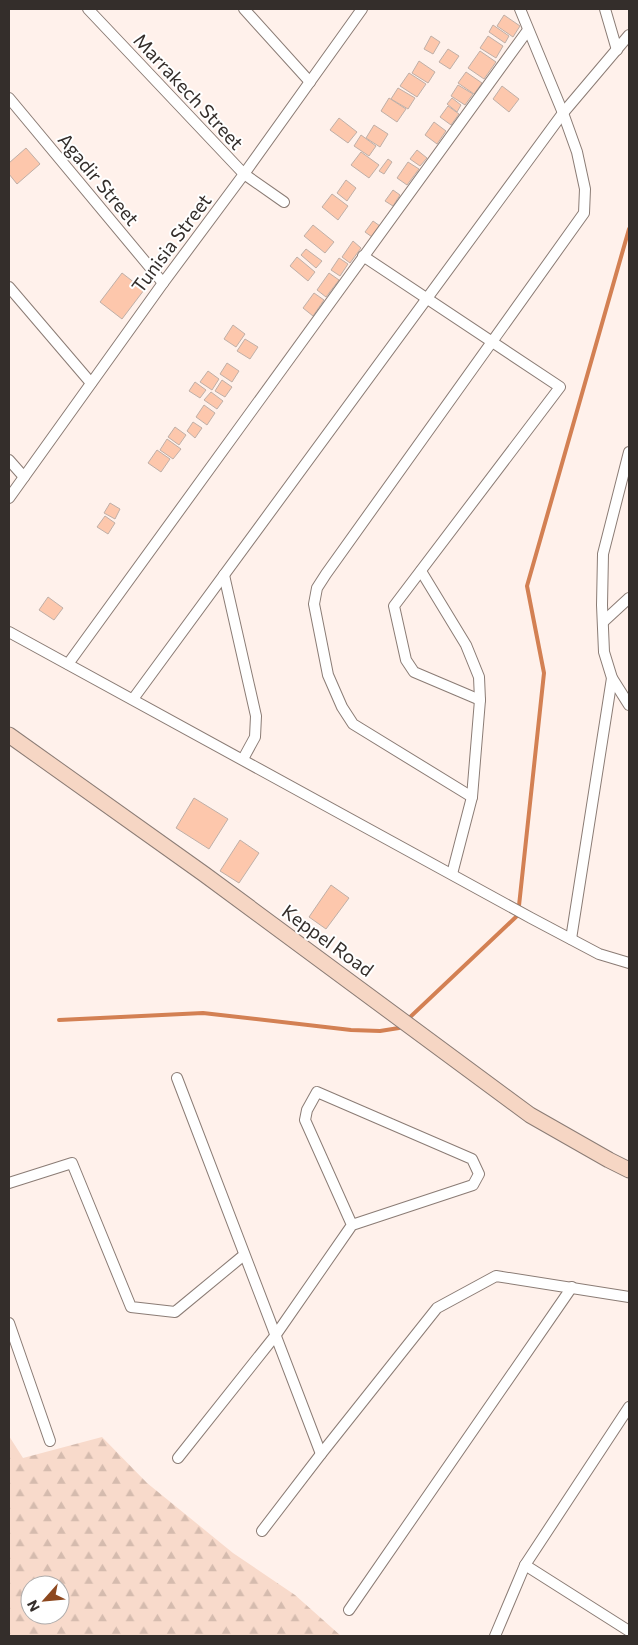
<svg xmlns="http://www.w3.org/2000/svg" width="638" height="1645" font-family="Commissioner,sans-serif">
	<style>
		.forest { fill: url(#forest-firs); fill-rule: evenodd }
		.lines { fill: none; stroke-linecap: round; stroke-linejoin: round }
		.stream { stroke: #d38053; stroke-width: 4 }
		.building { fill: #fdc7ac; stroke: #bfafa7 }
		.street-casing { stroke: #8b7c75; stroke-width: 12 }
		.secondary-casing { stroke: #8b7c75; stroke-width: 17 }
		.street { stroke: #fff; stroke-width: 10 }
		.secondary { stroke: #f6d6c4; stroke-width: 15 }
		.labels { text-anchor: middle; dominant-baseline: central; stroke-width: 4; stroke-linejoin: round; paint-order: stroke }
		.street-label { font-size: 19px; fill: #342e2b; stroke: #fff }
	</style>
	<defs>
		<pattern id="forest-firs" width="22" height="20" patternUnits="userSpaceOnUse" patternTransform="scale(1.25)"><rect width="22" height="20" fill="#f8dacb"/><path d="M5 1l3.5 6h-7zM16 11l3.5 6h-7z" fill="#d5bbae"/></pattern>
	</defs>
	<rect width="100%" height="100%" fill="#fff1eb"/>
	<!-- forest -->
	<path class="forest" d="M9 1436 23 1458 102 1437 147 1483 233 1553 295 1595 341 1636H9ZM30 1585H60V1615H30Z"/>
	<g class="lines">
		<!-- stream -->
		<g class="stream">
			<polyline points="59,1020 203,1013 351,1030 380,1031 399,1028 402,1025"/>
			<polyline points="407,1020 518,915 544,673 527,586 629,229"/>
		</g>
	</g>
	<!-- building -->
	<g class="building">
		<polygon points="504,15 520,26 513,37 497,26"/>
		<polygon points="493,25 509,36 505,43 489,32"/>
		<polygon points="431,36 440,42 433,54 424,49"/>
		<polygon points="488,36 503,46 496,58 480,48"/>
		<polygon points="448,49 459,56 450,69 439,62"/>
		<polygon points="480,51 496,62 484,79 468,68"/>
		<polygon points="419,61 435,72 428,83 412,73"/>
		<polygon points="466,72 482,83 474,94 458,83"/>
		<polygon points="409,73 426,84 417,97 400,86"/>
		<polygon points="458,85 473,94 465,105 451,96"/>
		<polygon points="502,86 519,99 509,112 493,99"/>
		<polygon points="398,88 415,98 408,109 391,99"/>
		<polygon points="389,98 406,109 397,122 381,111"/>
		<polygon points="452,98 461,105 457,112 447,104"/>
		<polygon points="448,106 459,114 451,125 440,117"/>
		<polygon points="339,118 357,132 348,143 330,130"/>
		<polygon points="434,122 446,131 437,144 425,135"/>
		<polygon points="374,125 388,134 380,147 366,138"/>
		<polygon points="361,135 376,146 369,156 354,146"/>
		<polygon points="26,148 40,164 17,184 9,174 9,163"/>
		<polygon points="417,150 427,158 420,166 410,159"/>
		<polygon points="361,152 379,165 369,178 351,165"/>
		<polygon points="388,159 392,162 384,174 379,171"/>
		<polygon points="408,162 419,169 407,185 397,178"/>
		<polygon points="346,180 356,188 347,201 337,193"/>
		<polygon points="393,190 400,195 393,206 385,201"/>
		<polygon points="332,194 348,206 338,220 322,207"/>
		<polygon points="373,221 380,226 372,237 365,232"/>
		<polygon points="313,225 334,242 325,253 304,236"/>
		<polygon points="353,241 361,248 350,263 342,257"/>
		<polygon points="306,249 322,261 316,268 301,255"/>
		<polygon points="297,257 315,272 308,281 290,266"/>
		<polygon points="339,258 348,264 340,276 331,270"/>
		<polygon points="122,273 144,290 122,319 100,302"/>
		<polygon points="329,273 339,280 326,297 317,290"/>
		<polygon points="314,293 324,300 313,316 303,308"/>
		<polygon points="233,325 245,334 236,347 224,339"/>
		<polygon points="245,339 258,347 250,359 237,351"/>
		<polygon points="227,363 239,371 232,382 220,374"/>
		<polygon points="208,371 219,379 212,390 200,382"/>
		<polygon points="222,380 232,387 225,397 215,391"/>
		<polygon points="195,382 206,390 200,398 189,391"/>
		<polygon points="211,392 223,401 217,409 204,400"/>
		<polygon points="204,405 215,413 207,425 196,417"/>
		<polygon points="193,422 202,428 195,438 187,431"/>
		<polygon points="175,427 186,435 179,445 168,437"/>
		<polygon points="167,439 181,449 173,459 160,450"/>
		<polygon points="157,450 170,459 161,472 148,463"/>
		<polygon points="110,503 120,509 115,519 104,513"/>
		<polygon points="105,516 115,523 108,534 97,527"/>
		<polygon points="48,597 63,608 54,620 39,610"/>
		<polygon points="194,798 228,819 209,849 176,828"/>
		<polygon points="240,840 259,853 239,883 220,871"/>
		<polygon points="331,885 349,898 326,929 309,917"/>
	</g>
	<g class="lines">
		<!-- street casing -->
		<g class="street-casing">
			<g id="street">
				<polyline points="88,9 244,174 284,202"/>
				<polyline points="244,9 310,82"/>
				<polyline points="605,9 617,50"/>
				<polyline points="9,98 163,283"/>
				<polyline points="363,256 560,387 394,606 406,660 414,672 480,700"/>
				<polyline points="9,287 91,383"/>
				<polyline points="629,452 603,554 602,605 604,652 612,678 629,705"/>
				<polyline points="9,460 24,477"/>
				<polyline points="9,498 163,283 244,174 362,9"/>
				<polyline points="421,571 466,645 479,677 480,700 472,797 452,874"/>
				<polyline points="224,575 256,716 255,737 243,759"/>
				<polyline points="603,622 629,598"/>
				<polyline points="9,632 531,918 599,954 629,963"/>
				<polyline points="68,664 528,30"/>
				<polyline points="133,699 563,113 629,35"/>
				<polyline points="472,797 353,724 342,707 328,675 314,604 317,588 326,574 584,213 585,189 577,152 563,113 520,9"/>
				<polyline points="571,939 612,678"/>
				<polyline points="177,1078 321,1454"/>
				<polyline points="9,1183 72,1163 131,1307 175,1312 244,1255"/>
				<polyline points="9,1323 50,1441"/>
				<polyline points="178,1458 275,1336 352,1225 473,1185 479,1174 472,1159 317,1092 307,1110 305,1120 352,1225"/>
				<polyline points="262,1531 321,1454 437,1308 496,1276 629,1297"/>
				<polyline points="525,1565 629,1631"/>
				<polyline points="349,1610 572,1287"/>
				<polyline points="495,1636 525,1565 629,1407"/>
			</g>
		</g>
		<!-- secondary casing -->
		<g class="secondary-casing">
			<polyline id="secondary" points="9,735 204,874 530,1115 609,1160 629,1170"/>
		</g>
		<!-- street -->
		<use href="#street" class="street"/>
		<!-- secondary -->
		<use href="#secondary" class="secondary"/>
	</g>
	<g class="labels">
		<!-- street labels -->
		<g class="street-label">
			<text transform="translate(189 91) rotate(47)">Marrakech Street</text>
			<text transform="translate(99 179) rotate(50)">Agadir Street</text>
			<text transform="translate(171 243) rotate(-53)">Tunisia Street</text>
			<text transform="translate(328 940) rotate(36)">Keppel Road</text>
		</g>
	</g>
	<!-- border -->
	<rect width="638" height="1645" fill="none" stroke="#342e2b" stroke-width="20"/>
	<!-- north arrow -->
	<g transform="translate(45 1600) rotate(243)"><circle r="24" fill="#ffffff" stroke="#aeabaa"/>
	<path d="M0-4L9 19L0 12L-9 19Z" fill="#8d481f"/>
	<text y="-8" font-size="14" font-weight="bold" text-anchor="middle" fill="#342e2b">N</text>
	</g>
</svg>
